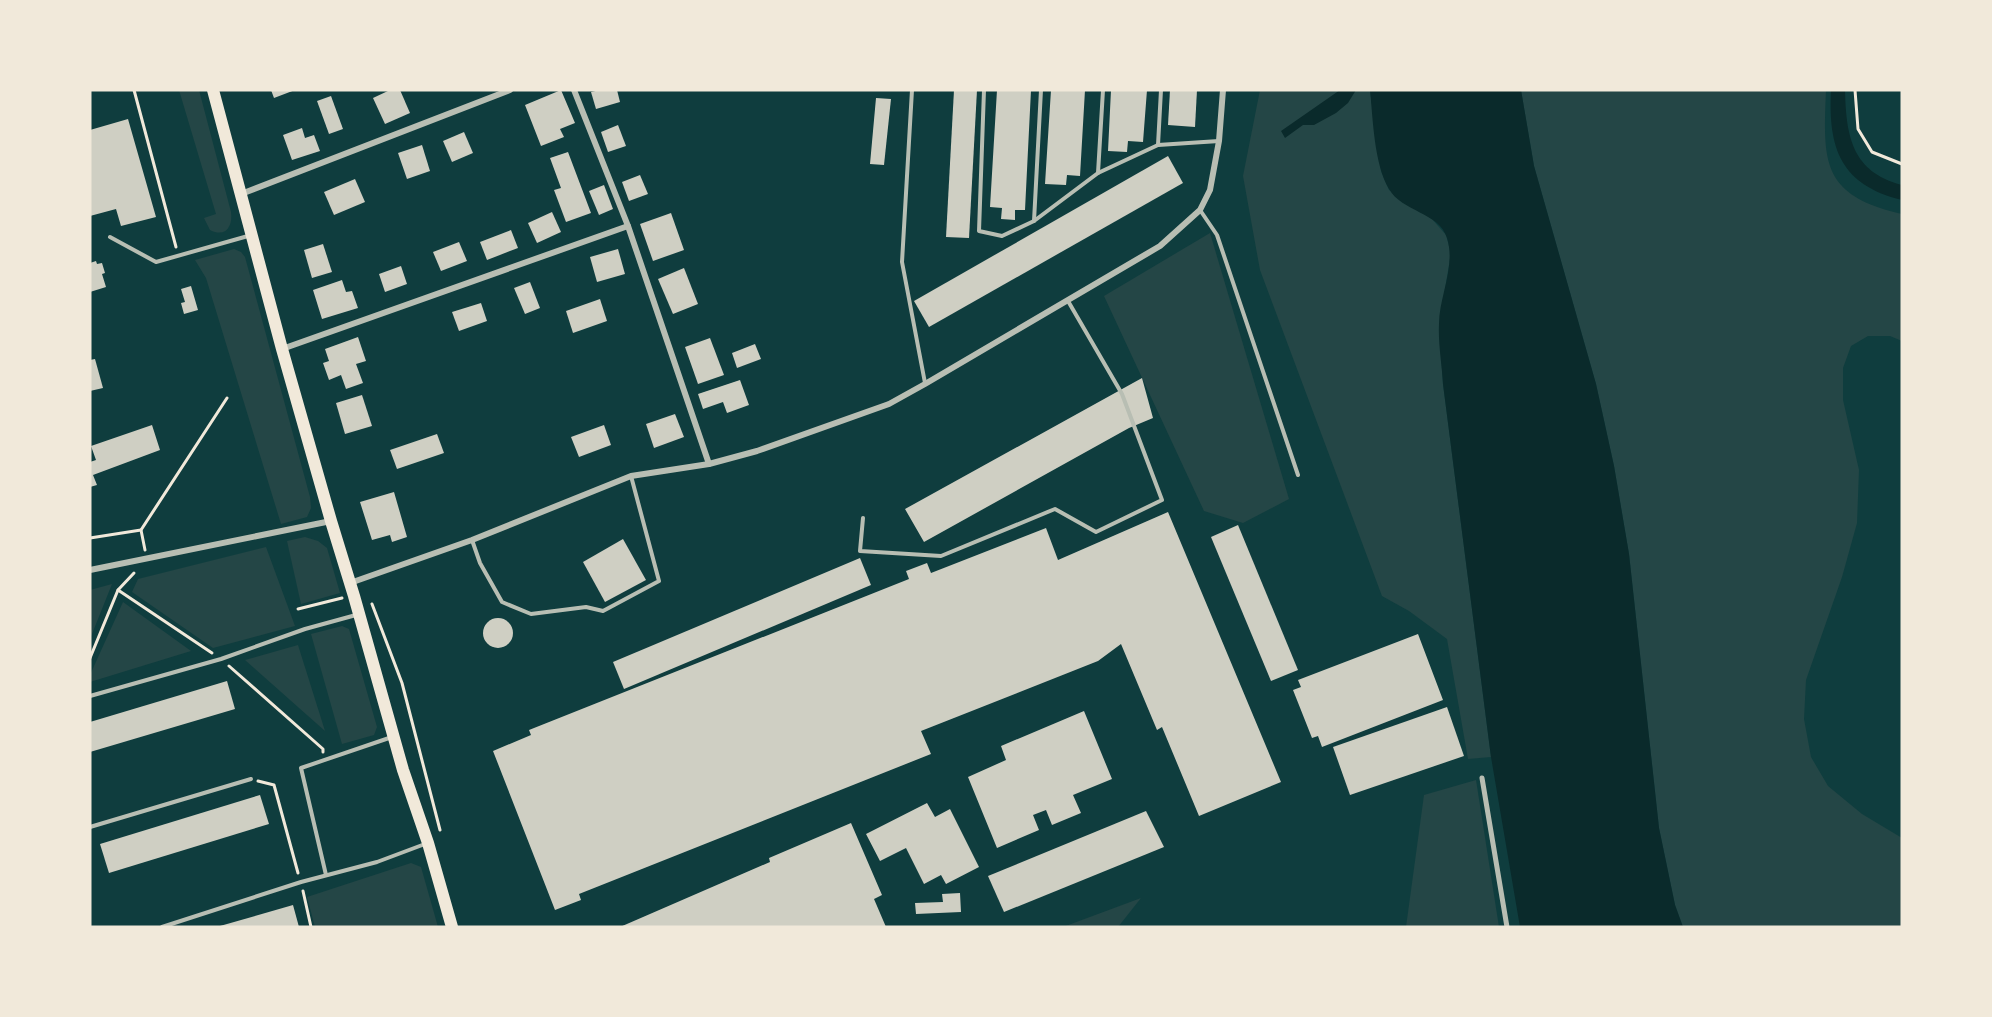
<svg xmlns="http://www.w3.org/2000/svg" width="1992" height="1017" font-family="Helvetica,sans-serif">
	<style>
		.green { fill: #244646 }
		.water { fill: #0a2a2b }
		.building { fill: #cfcfc3 }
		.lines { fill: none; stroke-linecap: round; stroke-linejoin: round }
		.path { stroke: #f1e9da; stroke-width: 3 }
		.service { stroke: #b8beb3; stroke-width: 4 }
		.pedestrian { stroke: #b8beb3; stroke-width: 5 }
		.minor { stroke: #b8beb3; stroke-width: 6 }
		.primary { stroke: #f1e9da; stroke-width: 12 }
	</style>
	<rect width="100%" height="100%" fill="#0f3d3e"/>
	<!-- green -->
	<g class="green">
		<path d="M179 90H199L231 212C233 226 226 238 210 230L204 218 216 214Z"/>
		<polygon points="1260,90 1370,90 1381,171 1389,190 1432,219 1446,235 1451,253 1439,325 1443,384 1491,757 1468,759 1447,639 1409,611 1382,596 1260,270 1243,176"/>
		<path d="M1521 90H1826C1823 162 1821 195 1902 214V341L1890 336H1868L1851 346 1843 368V400L1859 470 1857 523 1842 577 1806 680 1804 719 1811 757 1828 786 1862 814 1902 838V927H1683L1675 905 1659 828 1629 554 1614 466 1596 384 1534 166Z"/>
		<polygon points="1210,233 1289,499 1243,523 1204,511 1104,296"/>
		<polygon points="234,249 241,252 245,257 310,497 311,508 307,517 281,524 206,278 195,260"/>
		<polygon points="305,537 318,541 327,548 340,593 301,604 287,541"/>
		<polygon points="266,547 295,626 213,648 132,592 138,579"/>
		<polygon points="112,584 90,639 90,590"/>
		<polygon points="123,602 191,651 90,682 90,675"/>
		<polygon points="342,626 349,629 377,727 374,735 342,744 311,634"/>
		<polygon points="298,645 325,731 245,660"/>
		<polygon points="1476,780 1499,927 1406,927 1424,795"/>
		<polygon points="411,863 421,867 438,927 315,927 307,897"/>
		<polygon points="1141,898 1118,927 1063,927"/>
	</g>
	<!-- water -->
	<g class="water">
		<polygon points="1340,90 1356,90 1348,103 1336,113 1314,125 1303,125 1285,138 1281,131"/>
		<path d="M1370 90H1521L1534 166 1596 384 1614 466 1629 554 1659 828 1675 905 1683 927H1520L1491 757 1443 384C1442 365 1438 344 1439 324 1439 296 1456 267 1447 238 1439 212 1402 212 1389 189 1374 164 1373 119 1370 90Z"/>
		<path d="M1831 90H1845C1846 136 1852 172 1902 185V200C1841 185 1828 149 1831 90Z"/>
	</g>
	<!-- building -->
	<g class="building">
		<polygon points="271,90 295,90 274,98"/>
		<polygon points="390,90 400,90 410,113 385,124 373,98"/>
		<polygon points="561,90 575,123 560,129 564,137 541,146 525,105"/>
		<polygon points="600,90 617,90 620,102 596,109 591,92"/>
		<polygon points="954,90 977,90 969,238 946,237"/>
		<polygon points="997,90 1031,90 1025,210 1015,210 1015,220 1001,219 1002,208 990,207"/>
		<polygon points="1051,90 1085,90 1080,176 1067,175 1066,185 1045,184"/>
		<polygon points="1111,90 1147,90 1143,142 1128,141 1127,152 1108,151"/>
		<polygon points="1170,90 1197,90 1195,127 1168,125"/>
		<polygon points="331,96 343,129 329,134 317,101"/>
		<polygon points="876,98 891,99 884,165 870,164"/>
		<polygon points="128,119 156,217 121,226 116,209 90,216 90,130"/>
		<polygon points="618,125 626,146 608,152 601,132"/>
		<polygon points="302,128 305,138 314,135 320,151 292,160 283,135"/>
		<polygon points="464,132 473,153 452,162 443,141"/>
		<polygon points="422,145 430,171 407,179 398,153"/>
		<polygon points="568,152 591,213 566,222 554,190 561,188 550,158"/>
		<polygon points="1168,156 1183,183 929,327 914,301"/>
		<polygon points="640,175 648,194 629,201 622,182"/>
		<polygon points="355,179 365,202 334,215 324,192"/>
		<polygon points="604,185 613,209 599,215 589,191"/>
		<polygon points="552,212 561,232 537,243 528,223"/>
		<polygon points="671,213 684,250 653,261 640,224"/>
		<polygon points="511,230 518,248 487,260 480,242"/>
		<polygon points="459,242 467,261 441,271 433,252"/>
		<polygon points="323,244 332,272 312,278 304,250"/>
		<polygon points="618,249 625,274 597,282 590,257"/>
		<polygon points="96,261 97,264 102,263 105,273 102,274 106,287 90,292 90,263"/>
		<polygon points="401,266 407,284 385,292 379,274"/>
		<polygon points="684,268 698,304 673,314 658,279"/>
		<polygon points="342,280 346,292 352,291 358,308 322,319 313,290"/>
		<polygon points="530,282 540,308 525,314 514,288"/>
		<polygon points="191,286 198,310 184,314 181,303 185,302 181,289"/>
		<polygon points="600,299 607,321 573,333 566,311"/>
		<polygon points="481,303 487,321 459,331 452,312"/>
		<polygon points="358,337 366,361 356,364 363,383 346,389 341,375 329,380 323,363 329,361 325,349"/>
		<polygon points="710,338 724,375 698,384 685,347"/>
		<polygon points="755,344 761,359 737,368 732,353"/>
		<polygon points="95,359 103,388 90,391 90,360"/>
		<polygon points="1142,378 1153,418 1129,428 924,542 905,509"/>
		<polygon points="740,380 749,405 727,413 723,402 703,409 698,394"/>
		<polygon points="362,395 372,426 345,434 336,403"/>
		<polygon points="675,414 684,437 654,448 646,424"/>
		<polygon points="152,425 160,450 93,475 97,485 90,487 90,462 96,460 91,446"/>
		<polygon points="604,425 611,445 579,457 571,437"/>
		<polygon points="437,434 444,453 397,469 390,450"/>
		<polygon points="394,492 407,537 392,542 390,535 372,540 360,502"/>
		<polygon points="1168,512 1281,782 1199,816 1162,727 1157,730 1121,644 1098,661 921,731 931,754 579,894 581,900 555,910 493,751 531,735 529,730 909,579 906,571 927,563 931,573 1046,528 1058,560"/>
		<polygon points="1238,525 1298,670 1271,681 1211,537"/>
		<polygon points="623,539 646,580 605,602 583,562"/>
		<polygon points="860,558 871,585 624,689 613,662"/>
		<circle cx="498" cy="633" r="15"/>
		<polygon points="1418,634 1443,700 1322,747 1318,736 1312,738 1293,690 1301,687 1298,680"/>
		<polygon points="227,681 235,709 90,752 90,722"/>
		<polygon points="1447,707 1464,756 1350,795 1333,747"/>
		<polygon points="1084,711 1112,779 1073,795 1081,813 1052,825 1046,810 1033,815 1039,830 997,848 968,777 1006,760 1001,746"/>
		<polygon points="260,795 269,824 109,873 100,844"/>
		<polygon points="927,803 935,817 950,809 979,867 946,884 941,875 924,884 906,848 880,861 866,834"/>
		<polygon points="1146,811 1164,847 1004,912 988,876"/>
		<polygon points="851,823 882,895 874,899 886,927 620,927 770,862 769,858"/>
		<polygon points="960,893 961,912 916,914 915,903 943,902 942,894"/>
		<polygon points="293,905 299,927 220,927 220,926"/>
	</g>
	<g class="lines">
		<!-- path -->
		<g class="path">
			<polyline points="134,90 176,247"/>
			<polyline points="1855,90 1858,129 1872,152 1902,164"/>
			<polyline points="90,538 141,530"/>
			<polyline points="145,550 141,530 227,398"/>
			<polyline points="118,590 212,653"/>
			<polyline points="372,604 402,683 440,830"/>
			<polyline points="298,609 342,598"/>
			<polyline points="90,658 118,590 134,573"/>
			<polyline points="229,666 323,749 323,752"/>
			<polyline points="258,781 274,785 298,873"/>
			<polyline points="303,891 311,927"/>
		</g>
		<!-- service -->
		<g class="service">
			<polyline points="912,90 902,262 925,383"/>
			<polyline points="984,90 979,231 1002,236 1034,221 1098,173 1158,145 1219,141"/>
			<polyline points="1158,145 1161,90"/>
			<polyline points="1098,173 1103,90"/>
			<polyline points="1200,210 1217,235 1298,475"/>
			<polyline points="1034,221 1041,90"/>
			<polyline points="110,237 156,262 248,236"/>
			<polyline points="863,518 860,551 941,556 1055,509 1096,532 1162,500 1122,394 1068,301"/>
			<polyline points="472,540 480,563 502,602 531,614 586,607 603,611 659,581 631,476"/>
			<polyline points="90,696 221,659 305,629 356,615"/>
			<polyline points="90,827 251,779"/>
			<polyline points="326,875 301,768 392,737"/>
			<polyline points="162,927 301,882 377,862 425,844"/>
		</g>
		<!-- pedestrian -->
		<polyline class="pedestrian" points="1482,778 1507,927"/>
		<!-- minor -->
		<g class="minor">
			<polyline points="574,90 628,226 709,464"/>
			<polyline points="241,194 510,90"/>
			<polyline points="282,349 628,226"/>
			<polyline points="90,570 331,521"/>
			<polyline points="350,583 472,540 631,476 709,464 757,451 889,404 925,384 1160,246 1200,210 1210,190 1219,141 1223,90"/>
		</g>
		<!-- primary -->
		<polyline class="primary" points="213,90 282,349 331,521 354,596 403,770 428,843 452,927"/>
	</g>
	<!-- border -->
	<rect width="1992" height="1017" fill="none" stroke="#f1e9da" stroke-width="183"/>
</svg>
